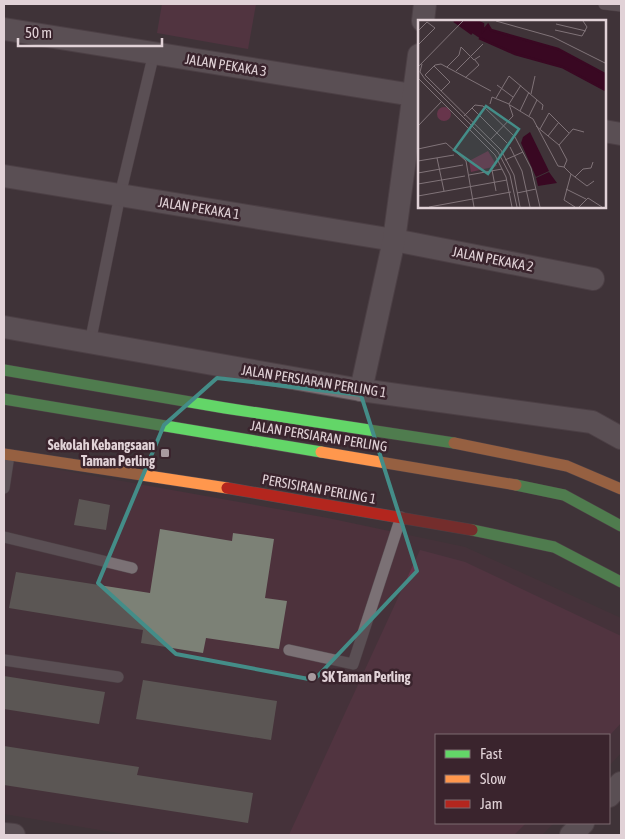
<svg xmlns="http://www.w3.org/2000/svg" width="625" height="839" font-family="'Asap Condensed',sans-serif">
	<style>
		.built { fill: #4d323c }
		.green { fill: #67354b }
		.building { fill: #7c8176 }
		.lines { fill: none; stroke-linecap: round; stroke-linejoin: round }
		.lane-casing { stroke: #5a4f54; stroke-width: 12 }
		.street-casing { stroke: #5a4f54; stroke-width: 24 }
		.fast-casing { stroke: #5a4f54; stroke-width: 12 }
		.slow-casing { stroke: #5a4f54; stroke-width: 12 }
		.jam-casing { stroke: #5a4f54; stroke-width: 12 }
		.lane { stroke: #7b7175; stroke-width: 11 }
		.street { stroke: #7b7175; stroke-width: 22 }
		.fast { stroke: #63d668; stroke-width: 11 }
		.slow { stroke: #ff974d; stroke-width: 11 }
		.jam { stroke: #b3261e; stroke-width: 11 }
		.marked { fill: none; stroke: #448d88; stroke-width: 4; stroke-linejoin: round }
		.poi-dot { fill: #a89a9f; stroke: #3a242d; stroke-width: 2 }
		.labels { text-anchor: middle; dominant-baseline: central; stroke-width: 5; stroke-linejoin: round; paint-order: stroke }
		.street-label { font-size: 14px; fill: #e1d2d7; stroke: #3a242d }
		.poi-label { font-size: 14px; font-weight: bold; fill: #e1d2d7; stroke: #3a242d; text-anchor: end }
		.inset-river { fill: none; stroke: #390822; stroke-width: 2.5 }
		.inset-road { fill: none; stroke: #807378; stroke-width: 1 }
		.view { fill: #448d88; fill-opacity: 0.15; stroke: #448d88; stroke-width: 2.5 }
		.inset-edge { fill: none; stroke: #e1d2d7; stroke-width: 2.5 }
	</style>
	<rect width="100%" height="100%" fill="#3f3338"/>
	<!-- built -->
	<polygon class="built" points="4,460 328,518 465,547 621,618 621,753 609,766 609,735 436,735 436,823 554,823 542,835 130,835 4,814"/>
	<!-- green -->
	<g class="green">
		<polygon points="162,4 256,4 248,49 157,33"/>
		<polygon points="420,550 465,562 621,636 621,723 609,736 436,735 436,823 526,823 514,835 289,835"/>
	</g>
	<!-- building -->
	<g class="building">
		<polygon points="79,499 110,505 106,530 74,525"/>
		<polygon points="160,529 232,541 233,533 274,539 265,598 287,601 279,649 206,638 203,653 141,643 143,630 9,608 16,572 150,593"/>
		<polygon points="4,676 105,692 99,724 4,709"/>
		<polygon points="143,680 277,701 271,740 136,719"/>
		<polygon points="4,746 139,767 137,775 253,793 248,823 4,785"/>
	</g>
	<g class="lines">
		<!-- lane casing -->
		<g class="lane-casing">
			<g id="lane">
				<polyline points="604,4 621,6"/>
				<polyline points="90,343 120,195 154,53"/>
				<polyline points="4,488 9,455"/>
				<polyline points="4,537 132,568"/>
				<polyline points="289,650 353,664 401,517"/>
				<polyline points="4,660 118,677"/>
			</g>
		</g>
		<!-- street casing -->
		<g class="street-casing">
			<g id="street">
				<polyline points="423,21 425,4"/>
				<polyline points="4,29 419,96"/>
				<polyline points="604,131 621,134"/>
				<polyline points="4,176 394,240 593,279"/>
				<polyline points="4,327 361,390 592,422 621,438"/>
				<polyline points="361,390 394,240 419,55"/>
				<polyline points="609,796 621,783"/>
				<polyline points="4,834 14,835"/>
				<polyline points="571,835 583,823"/>
			</g>
		</g>
		<!-- fast casing -->
		<g class="fast-casing">
			<g id="fast">
				<polyline points="4,370 225,408 454,443"/>
				<polyline points="4,399 321,452"/>
				<polyline points="516,485 564,495 621,526"/>
				<polyline points="472,530 554,547 621,582"/>
			</g>
		</g>
		<!-- slow casing -->
		<g class="slow-casing">
			<g id="slow">
				<polyline points="454,443 567,466 621,489"/>
				<polyline points="321,452 516,485"/>
				<polyline points="4,454 227,488"/>
			</g>
		</g>
		<!-- jam casing -->
		<g class="jam-casing">
			<polyline id="jam" points="227,488 472,530"/>
		</g>
		<!-- lane -->
		<use href="#lane" class="lane"/>
		<!-- street -->
		<use href="#street" class="street"/>
		<!-- fast -->
		<use href="#fast" class="fast"/>
		<!-- slow -->
		<use href="#slow" class="slow"/>
		<!-- jam -->
		<use href="#jam" class="jam"/>
	</g>
	<!-- marked area -->
	<path d="M0 0H625V839H0ZM217 378 361 395 417 571 314 680 176 654 98 583 164 425Z" fill="#3f3338" fill-opacity=".55" fill-rule="evenodd"/>
	<path class="marked" d="M217 378 361 395 417 571 314 680 176 654 98 583 164 425Z"/>
	<!-- markers -->
	<g class="poi-dot">
		<rect x="160" y="448" width="10" height="10" rx="2.5"/>
		<circle cx="312" cy="677" r="5"/>
	</g>
	<g class="labels">
		<!-- street labels -->
		<g class="street-label">
			<text transform="translate(226 65) rotate(9)">JALAN PEKAKA 3</text>
			<text transform="translate(199 208) rotate(9)">JALAN PEKAKA 1</text>
			<text transform="translate(493 259) rotate(11)">JALAN PEKAKA 2</text>
			<text transform="translate(314 381) rotate(9)">JALAN PERSIARAN PERLING 1</text>
			<text transform="translate(319 436) rotate(9)">JALAN PERSIARAN PERLING</text>
			<text transform="translate(319 489) rotate(10)">PERSISIRAN PERLING 1</text>
		</g>
		<!-- poi labels -->
		<g class="poi-label">
			<text x="155" y="445">Sekolah Kebangsaan<tspan x="155" dy="16">Taman Perling</tspan></text>
			<text x="322" y="677" text-anchor="start">SK Taman Perling</text>
		</g>
	</g>
	<!-- overview -->
	<g transform="translate(418 20)">
		<rect width="188" height="188" fill="#3f3338"/>
		<path d="M19 94a7 7 0 1 1 14 0a7 7 0 1 1-14 0ZM70 131 79 146 53 152 51 141Z" fill="#67354b"/>
		<path d="M36 1H59L65 4 64 11 70 5 74 10 140 29 187 54V70L144 47 97 34 66 21ZM112 112 131 151 118 157 103 123 105 117ZM131 152 139 163 120 166 118 158Z" fill="#390822"/>
		<path class="inset-river" d="M36 1 54 14M59 1 65 4V11L70 5 73 10 140 29 187 54M61 18 97 34 144 47 187 70"/>
		<path class="inset-road" d="M78 1 135 17 187 43M138 4 168 11M137 10 164 16 169 7 165 1M0 11 9 2 17 8 0 25M4 44 2 52 7 59 80 132 92 155 99 187M16 46 32 62 23 71M0 47 45 1M29 47 41 35 43 27 56 40 62 36M38 51 65 24M0 58 77 135 88 157 94 187M47 58 61 45 57 40M79 65 95 77M73 71 23 44 17 45 7 55 83 130 96 155 102 187M113 74 117 56M78 78 91 56 125 85 124 90M72 84 74 77 91 84M92 85 115 99 140 146 146 147M54 88 89 123M102 91 111 72M46 96 57 85 65 86 97 117 113 148 122 187M95 96 91 84 103 65M111 96 119 80M0 106 24 81M118 106 141 125 149 140 146 147 153 154 146 180 157 187M122 109 131 93 151 113M130 116 141 102M72 120 95 96M141 125 155 109 166 112M92 127 104 151 112 187M0 129 28 123 48 141 56 187M19 138 26 171M87 140 105 132M0 141 36 135M74 150 78 171M0 153 45 145M153 154 169 166 176 161M51 155 84 149M157 157 165 149 173 148 175 142M0 164 47 156M148 169 168 179M99 173 118 169M0 176 89 160M11 187 93 172M161 187 170 178 184 187"/>
		<path class="view" d="M68 86 101 109 70 154 36 130Z"/>
		<rect width="188" height="188" class="inset-edge"/>
	</g>
	<!-- border -->
	<rect width="625" height="839" fill="none" stroke="#e1d2d7" stroke-width="10"/>
	<!-- legend -->
	<rect x="435" y="734" width="175" height="90" fill="#3a242d" stroke="#7d6a71"/>
	<rect x="445" y="750" width="25" height="8" fill="#63d668" stroke="#7d6a71"/>
	<text x="480" y="759" font-size="15" fill="#e1d2d7">Fast</text>
	<rect x="445" y="775" width="25" height="8" fill="#ff974d" stroke="#7d6a71"/>
	<text x="480" y="784" font-size="15" fill="#e1d2d7">Slow</text>
	<rect x="445" y="800" width="25" height="8" fill="#b3261e" stroke="#7d6a71"/>
	<text x="480" y="809" font-size="15" fill="#e1d2d7">Jam</text>
	<!-- scale -->
	<path d="M18 38v8h144v-8" fill="none" stroke="#e1d2d7" stroke-width="2.5"/>
	<text x="25" y="38" font-size="15" fill="#e1d2d7" stroke="#3a242d" stroke-width="4" paint-order="stroke">50 m</text>
</svg>
